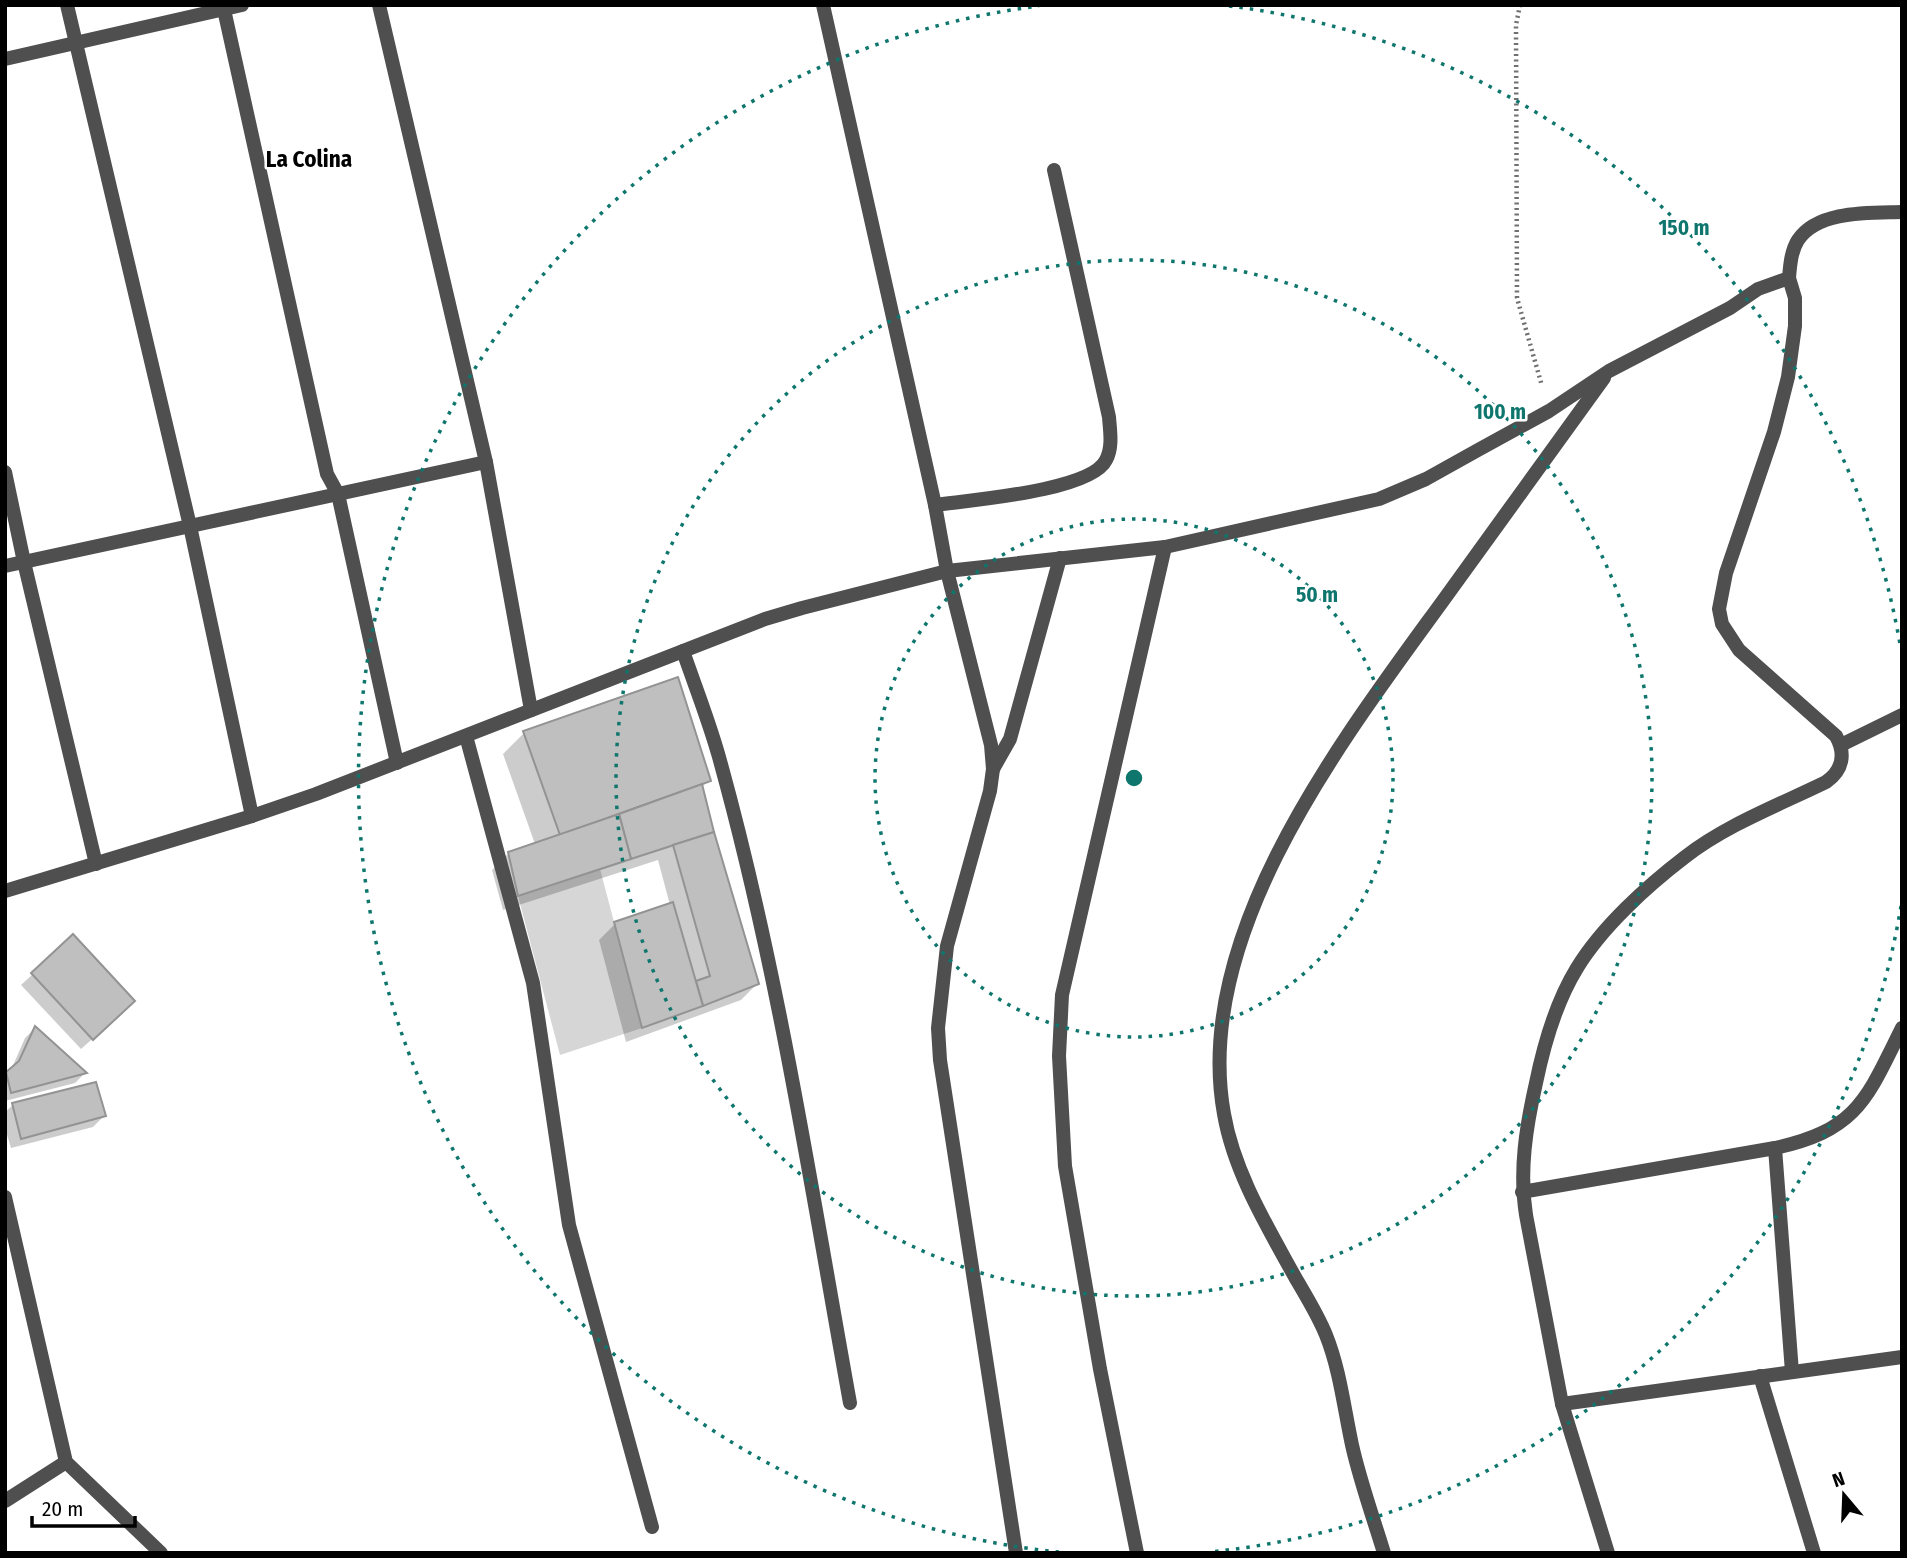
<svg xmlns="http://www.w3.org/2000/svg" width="1907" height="1558" font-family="'Fira Sans Condensed',sans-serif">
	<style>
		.green { fill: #d6d6d6 }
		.shadow { fill: #0003 }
		.building { fill: #bfbfbf; stroke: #939393; stroke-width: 2 }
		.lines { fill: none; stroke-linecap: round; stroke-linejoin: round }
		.path { stroke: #717171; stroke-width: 4.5; stroke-dasharray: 2 3.5; stroke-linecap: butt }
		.lane { stroke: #4f4f4f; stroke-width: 14 }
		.street { stroke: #4f4f4f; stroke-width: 14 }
		.ring { fill: none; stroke: #0f766e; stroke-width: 3.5; stroke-dasharray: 3.5 7 }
		.labels { text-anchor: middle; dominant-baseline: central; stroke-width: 5; stroke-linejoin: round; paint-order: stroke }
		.neighbourhood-label { font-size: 23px; font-weight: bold; fill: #000; stroke: #fff }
		.centre { fill: #0f766e; stroke: #fff; stroke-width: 3.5 }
		.ring-label { font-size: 21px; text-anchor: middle; font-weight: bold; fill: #0f766e; stroke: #fff; stroke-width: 5; stroke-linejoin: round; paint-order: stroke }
	</style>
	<rect width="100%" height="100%" fill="#fff"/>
	<!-- green -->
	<polygon class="green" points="600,869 642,1028 560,1055 518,896"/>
	<!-- shadow -->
	<g class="shadow">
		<polygon points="524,733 709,780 701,788 757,984 741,1000 626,1042 599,940 615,924 670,905 658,860 503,910 492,870 509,853 535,844 503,754"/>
		<polygon points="73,937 123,1012 81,1049 21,985"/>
		<polygon points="35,1028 85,1073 75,1083 5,1101 5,1075 11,1070 25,1038"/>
		<polygon points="13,1105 104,1116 93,1127 11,1148 5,1128 5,1112"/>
	</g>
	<!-- building -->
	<g class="building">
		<polygon points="678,677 711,781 560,835 523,731"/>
		<polygon points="702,784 714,832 631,859 619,814"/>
		<polygon points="619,814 631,859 518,896 508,852"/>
		<polygon points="714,832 759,984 703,1006 696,981 710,976 673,845"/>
		<polygon points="673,902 703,1006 642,1028 614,922"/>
		<polygon points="73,934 135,1001 93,1040 31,973"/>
		<polygon points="35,1026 87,1073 11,1093 6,1072 19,1061"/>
		<polygon points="96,1082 106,1116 21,1139 12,1103"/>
	</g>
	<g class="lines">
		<!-- path -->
		<polyline class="path" points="1520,5 1516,25 1517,298 1542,386"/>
		<!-- lane -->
		<path class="lane" d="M935 505C970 500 1091 491 1106 460 1113 447 1110 431 1109 417L1054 170"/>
		<!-- street -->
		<g class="street">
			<polyline points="67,5 190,526 252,816"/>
			<polyline points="223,5 327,474 338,494 397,763"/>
			<polyline points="379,5 486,462 531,710"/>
			<polyline points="823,5 935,505 947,571 991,745 993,769 990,791 947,946 938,1028 940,1060 1016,1553"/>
			<polyline points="5,59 242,5"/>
			<polyline points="5,472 24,562 96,864"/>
			<polyline points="5,566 486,462"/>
			<path d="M683 651C695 686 709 721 719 757 778 969 811 1187 850 1403"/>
			<polyline points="466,736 533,983 569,1225 652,1527"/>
			<polyline points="1841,745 1902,715"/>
			<polyline points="993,769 1010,739 1060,558"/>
			<path d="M5 891 252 816 316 794 765 619 802 608 947 571 1165 547 1379 499 1426 479 1478 450 1549 411 1609 371 1730 308 1758 289 1789 278C1790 266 1791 251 1798 240 1818 210 1870 213 1902 212"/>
			<polyline points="1775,1148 1792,1372"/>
			<path d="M1522 1192 1775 1148C1858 1130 1867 1098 1902 1028"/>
			<polyline points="5,1197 66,1462 161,1553"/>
			<polyline points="1760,1376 1814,1553"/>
			<polyline points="1562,1404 1902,1357"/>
			<polyline points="5,1501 66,1462"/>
			<polyline points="1137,1553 1100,1369 1065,1166 1059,1056 1062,995 1165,547"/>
			<path d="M1384 1553C1373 1517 1360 1481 1352 1445 1344 1408 1340 1370 1326 1335 1318 1315 1306 1296 1295 1277 1267 1226 1234 1172 1224 1114 1191 933 1345 736 1445 598 1498 525 1551 451 1604 378"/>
			<path d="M1608 1553 1562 1404 1526 1215C1519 1171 1526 1127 1536 1083 1544 1044 1556 1002 1577 968 1602 927 1647 886 1685 857 1726 825 1779 805 1826 782 1843 770 1846 754 1836 736L1739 650 1722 624 1719 609 1726 573 1774 432 1788 377 1795 326V298L1789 278"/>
		</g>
	</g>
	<!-- distance rings -->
	<g class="ring">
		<circle cx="1134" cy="778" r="259"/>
		<circle cx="1134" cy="778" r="518"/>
		<path d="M1901 906A778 778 0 0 1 1209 1552M1059 1552A778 778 0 0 1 1039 6M1229 6A778 778 0 0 1 1901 650"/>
	</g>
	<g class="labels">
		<!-- neighbourhood labels -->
		<g class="neighbourhood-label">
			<text x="309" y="159">La Colina</text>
		</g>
	</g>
	<circle cx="1134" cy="778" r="10" class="centre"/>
	<g class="ring-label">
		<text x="1684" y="235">150 m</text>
		<text x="1500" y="419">100 m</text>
		<text x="1317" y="602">50 m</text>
	</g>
	<!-- border -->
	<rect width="1907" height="1558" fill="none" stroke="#000000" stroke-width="14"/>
	<!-- north arrow -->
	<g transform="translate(1844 1495) rotate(341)" stroke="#ffffff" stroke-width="5" paint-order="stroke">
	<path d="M0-5L12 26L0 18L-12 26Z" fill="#000000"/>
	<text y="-10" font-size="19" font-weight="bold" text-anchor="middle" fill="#000000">N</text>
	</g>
	<!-- scale -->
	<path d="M32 1516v10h103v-10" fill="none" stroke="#000000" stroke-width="3.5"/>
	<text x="42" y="1516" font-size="21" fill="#000000" stroke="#ffffff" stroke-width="5" paint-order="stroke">20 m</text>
</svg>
